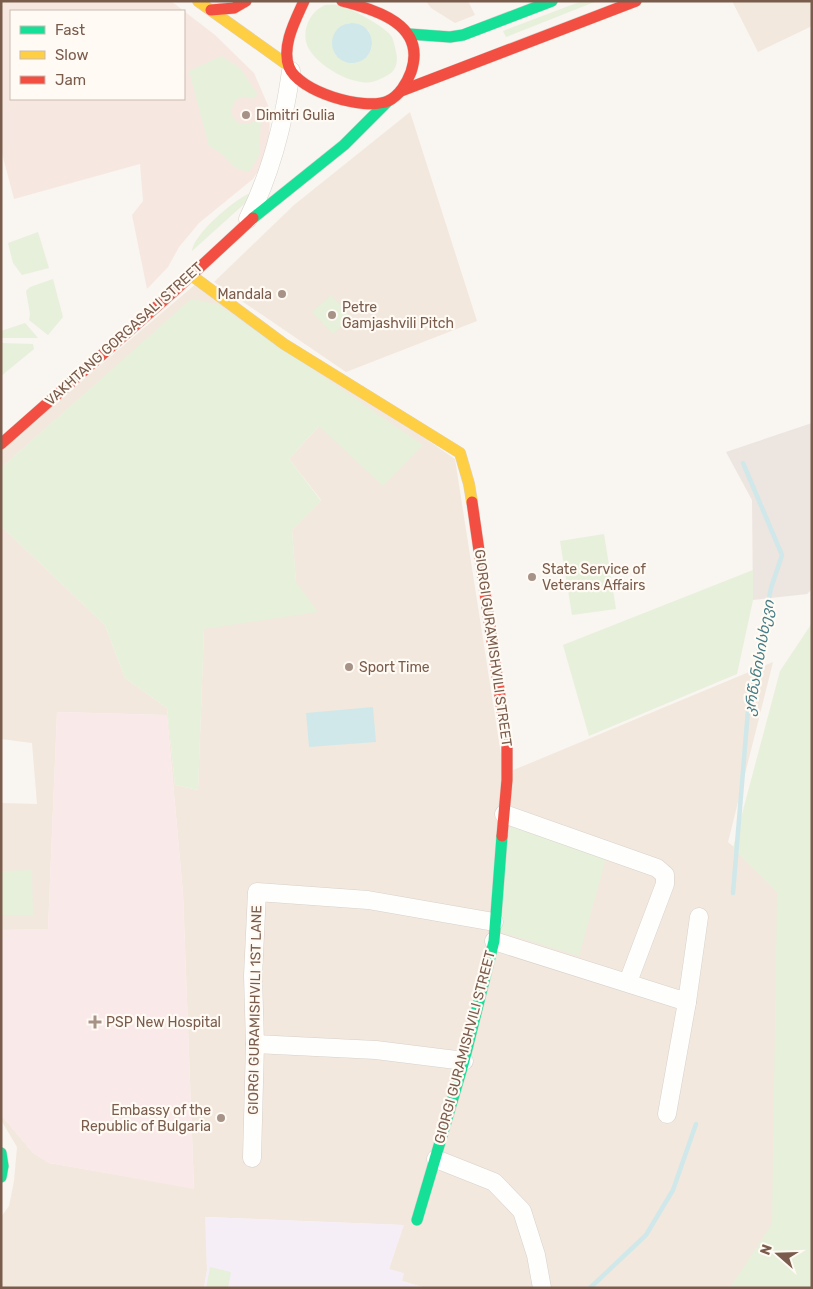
<svg xmlns="http://www.w3.org/2000/svg" width="813" height="1289" font-family="Rubik,'Noto Sans Georgian',sans-serif">
	<style>
		.residential { fill: #f2e8de }
		.commercial { fill: #f6e8e1; fill-rule: evenodd }
		.industrial { fill: #ede5e0 }
		.education { fill: #f6eef6 }
		.medical { fill: #fae9e9 }
		.green { fill: #e7f0db; fill-rule: evenodd }
		.water { fill: #d0e8ea }
		.lines { fill: none; stroke-linecap: round; stroke-linejoin: round }
		.stream { stroke: #d0e8ea; stroke-width: 4.5 }
		.street-casing { stroke: #d7d1cb; stroke-width: 19 }
		.fast-casing { stroke: #d9d2cb; stroke-width: 12 }
		.slow-casing { stroke: #d9d2cb; stroke-width: 12 }
		.jam-casing { stroke: #d9d2cb; stroke-width: 12 }
		.street { stroke: #fefefd; stroke-width: 18 }
		.fast { stroke: #16e098; stroke-width: 11 }
		.slow { stroke: #ffcf43; stroke-width: 11 }
		.jam { stroke: #f24e42; stroke-width: 11 }
		.poi-dot { fill: #a69286; stroke: #fffaf3; stroke-width: 2 }
		.labels { text-anchor: middle; dominant-baseline: central; stroke-width: 4.5; stroke-linejoin: round; paint-order: stroke }
		.poi-label { font-size: 14px; fill: #7a5c4d; stroke: #fffaf3; text-anchor: start }
		.street-label { font-size: 14px; fill: #7a5c4d; stroke: #fffaf3 }
		.water-label { font-size: 15px; font-style: italic; fill: #437c86; stroke: #fffaf3 }
	</style>
	<rect width="100%" height="100%" fill="#f9f5f0"/>
	<!-- residential -->
	<g class="residential">
		<polygon points="426,1 468,1 475,15 455,23 431,8"/>
		<polygon points="732,1 812,1 812,26 758,52"/>
		<polygon points="410,112 477,321 346,372 214,282 294,205"/>
		<polygon points="198,282 455,459 504,774 773,662 728,842 782,888 777,1229 736,1288 426,1288 402,1281 389,1269 403,1225 206,1217 207,1270 204,1288 1,1288 1,1217 9,1206 14,1181 17,1147 1,1120 1,1115 33,1153 49,1163 194,1188 183,893 167,715 57,712 48,929 1,930 1,803 37,804 32,743 1,739 1,526 105,625 125,678 167,708 175,785 198,790 204,629 296,582 292,530 321,500 289,459 319,426 191,300 1,468 1,450"/>
	</g>
	<!-- commercial -->
	<path class="commercial" d="M1 1H171L215 35 254 73 270 110 269 146 263 163 253 179 199 223 179 247 168 267 147 289 132 215 143 201 140 164 14 199 1 150ZM11 11H184V99H11Z"/>
	<!-- industrial -->
	<polygon class="industrial" points="812,423 812,589 807,594 753,600 752,500 726,452"/>
	<!-- education -->
	<polygon class="education" points="205,1217 404,1225 389,1269 404,1273 402,1281 426,1288 204,1288 207,1270"/>
	<!-- medical -->
	<polygon class="medical" points="57,712 167,715 183,893 194,1189 49,1163 33,1153 1,1115 1,930 48,929"/>
	<!-- green -->
	<g class="green">
		<polygon points="582,1 597,1 506,37 503,31"/>
		<path d="M325 5C329 5 333 4 337 5 349 7 386 27 392 37 394 42 395 47 396 52 398 59 397 68 391 73 387 76 382 78 378 80 358 90 319 67 309 49 300 33 309 12 325 5ZM349 23 368 30C376 45 372 56 356 63L337 56C329 41 333 30 349 23Z"/>
		<path d="M221 56 240 68 258 95 253 99C240 92 230 102 232 116 241 130 250 122 261 119L259 155 250 171C236 172 232 164 223 155 219 152 214 149 209 146L189 71Z"/>
		<path d="M253 192V196L192 251C193 234 238 196 253 192Z"/>
		<polygon points="38,232 49,268 22,275 13,263 8,243"/>
		<polygon points="53,279 63,317 48,335 29,320 30,314 26,291 30,287"/>
		<polygon points="331,295 351,317 333,334 312,312"/>
		<polygon points="191,299 217,304 423,445 383,486 319,426 289,459 321,501 292,530 296,582 318,612 204,629 198,790 175,785 167,708 125,678 105,625 1,526 1,468"/>
		<polygon points="25,323 38,338 1,338 1,331"/>
		<polygon points="1,343 33,344 34,349 1,376"/>
		<polygon points="604,534 616,609 572,615 560,541"/>
		<polygon points="753,570 753,600 737,674 589,736 563,645"/>
		<polygon points="812,623 812,1288 730,1288 772,1224 777,892 733,848 780,671"/>
		<polygon points="511,822 607,855 579,956 498,931"/>
		<polygon points="32,870 33,915 1,915 1,871"/>
		<polygon points="210,1267 231,1272 228,1288 206,1288"/>
	</g>
	<!-- water -->
	<g class="water">
		<circle cx="352" cy="43" r="20"/>
		<polygon points="373,707 376,742 309,747 306,713"/>
	</g>
	<g class="lines">
		<!-- stream -->
		<g class="stream">
			<polyline points="733,893 749,698 771,588 782,555 743,463"/>
			<polyline points="590,1288 646,1235 673,1190 696,1124"/>
		</g>
		<!-- street casing -->
		<g class="street-casing">
			<g id="street">
				<path d="M248 219C271 173 284 122 291 71"/>
				<polyline points="504,814 657,868 665,875 665,884 628,982"/>
				<polyline points="494,941 687,1002 699,917"/>
				<polyline points="255,1044 376,1050 464,1061"/>
				<polyline points="667,1114 687,1002"/>
				<polyline points="252,1158 255,1044 253,976 257,892 368,900 494,922"/>
				<polyline points="436,1159 494,1182 522,1211 536,1255 542,1288"/>
			</g>
		</g>
		<!-- fast casing -->
		<g class="fast-casing">
			<g id="fast">
				<polyline points="409,34 450,37 463,35 552,1"/>
				<polyline points="253,218 344,145 388,101"/>
				<polyline points="1,1153 3,1166 1,1177"/>
				<polyline points="417,1220 464,1061 494,941 502,836"/>
			</g>
		</g>
		<!-- slow casing -->
		<g class="slow-casing">
			<g id="slow">
				<polyline points="198,1 289,66"/>
				<polyline points="191,275 284,344 460,453 469,484 472,502"/>
			</g>
		</g>
		<!-- jam casing -->
		<g class="jam-casing">
			<g id="jam">
				<path d="M304 1C296 19 281 46 289 67 299 92 364 111 388 101 399 96 407 83 411 72 427 25 377 10 342 1"/>
				<polyline points="211,10 234,8 246,1"/>
				<polyline points="401,91 636,1"/>
				<polyline points="1,444 172,293 253,218"/>
				<polyline points="472,502 507,745 507,780 502,836"/>
			</g>
		</g>
		<!-- street -->
		<use href="#street" class="street"/>
		<!-- fast -->
		<use href="#fast" class="fast"/>
		<!-- slow -->
		<use href="#slow" class="slow"/>
		<!-- jam -->
		<use href="#jam" class="jam"/>
	</g>
	<!-- markers -->
	<g class="poi-dot">
		<circle cx="246" cy="115" r="5"/>
		<circle cx="282" cy="294" r="5"/>
		<circle cx="332" cy="315" r="5"/>
		<circle cx="532" cy="577" r="5"/>
		<circle cx="349" cy="667" r="5"/>
		<path d="M92.5 1014.5h5v5h5v5h-5v5h-5v-5h-5v-5h5z"/>
		<circle cx="221" cy="1118" r="5"/>
	</g>
	<g class="labels">
		<!-- poi labels -->
		<g class="poi-label">
			<text x="256" y="115">Dimitri Gulia</text>
			<text x="272" y="294" text-anchor="end">Mandala</text>
			<text x="342" y="307">Petre<tspan x="342" dy="16">Gamjashvili Pitch</tspan></text>
			<text x="542" y="569">State Service of<tspan x="542" dy="16">Veterans Affairs</tspan></text>
			<text x="359" y="667">Sport Time</text>
			<text x="106" y="1022">PSP New Hospital</text>
			<text x="211" y="1110" text-anchor="end">Embassy of the<tspan x="211" dy="16">Republic of Bulgaria</tspan></text>
		</g>
		<!-- street labels -->
		<g class="street-label">
			<text transform="translate(124 334) rotate(-42)">VAKHTANG GORGASALI STREET</text>
			<text transform="translate(493 648) rotate(82)">GIORGI GURAMISHVILI STREET</text>
			<text transform="translate(255 1010) rotate(-89)">GIORGI GURAMISHVILI 1ST LANE</text>
			<text transform="translate(465 1047) rotate(-75)">GIORGI GURAMISHVILI STREET</text>
		</g>
		<!-- water labels -->
		<g class="water-label">
			<text transform="translate(759 658) rotate(-80)">კრწანისისხევი</text>
		</g>
	</g>
	<!-- border -->
	<rect width="813" height="1289" fill="none" stroke="#7a5c4d" stroke-width="5"/>
	<!-- legend -->
	<rect x="10" y="10" width="175" height="90" fill="#fffaf3" stroke="#cabbb1"/>
	<rect x="20" y="26" width="25" height="8" fill="#16e098" stroke="#cabbb1"/>
	<text x="55" y="35" font-size="15" fill="#7a5c4d">Fast</text>
	<rect x="20" y="51" width="25" height="8" fill="#ffcf43" stroke="#cabbb1"/>
	<text x="55" y="60" font-size="15" fill="#7a5c4d">Slow</text>
	<rect x="20" y="76" width="25" height="8" fill="#f24e42" stroke="#cabbb1"/>
	<text x="55" y="85" font-size="15" fill="#7a5c4d">Jam</text>
	<!-- north arrow -->
	<g transform="translate(778 1254) rotate(290)" stroke="#fffaf3" stroke-width="4" paint-order="stroke">
	<path d="M0-4L9 19L0 12L-9 19Z" fill="#7a5c4d"/>
	<text y="-8" font-size="14" font-weight="bold" text-anchor="middle" fill="#7a5c4d">N</text>
	</g>
</svg>
